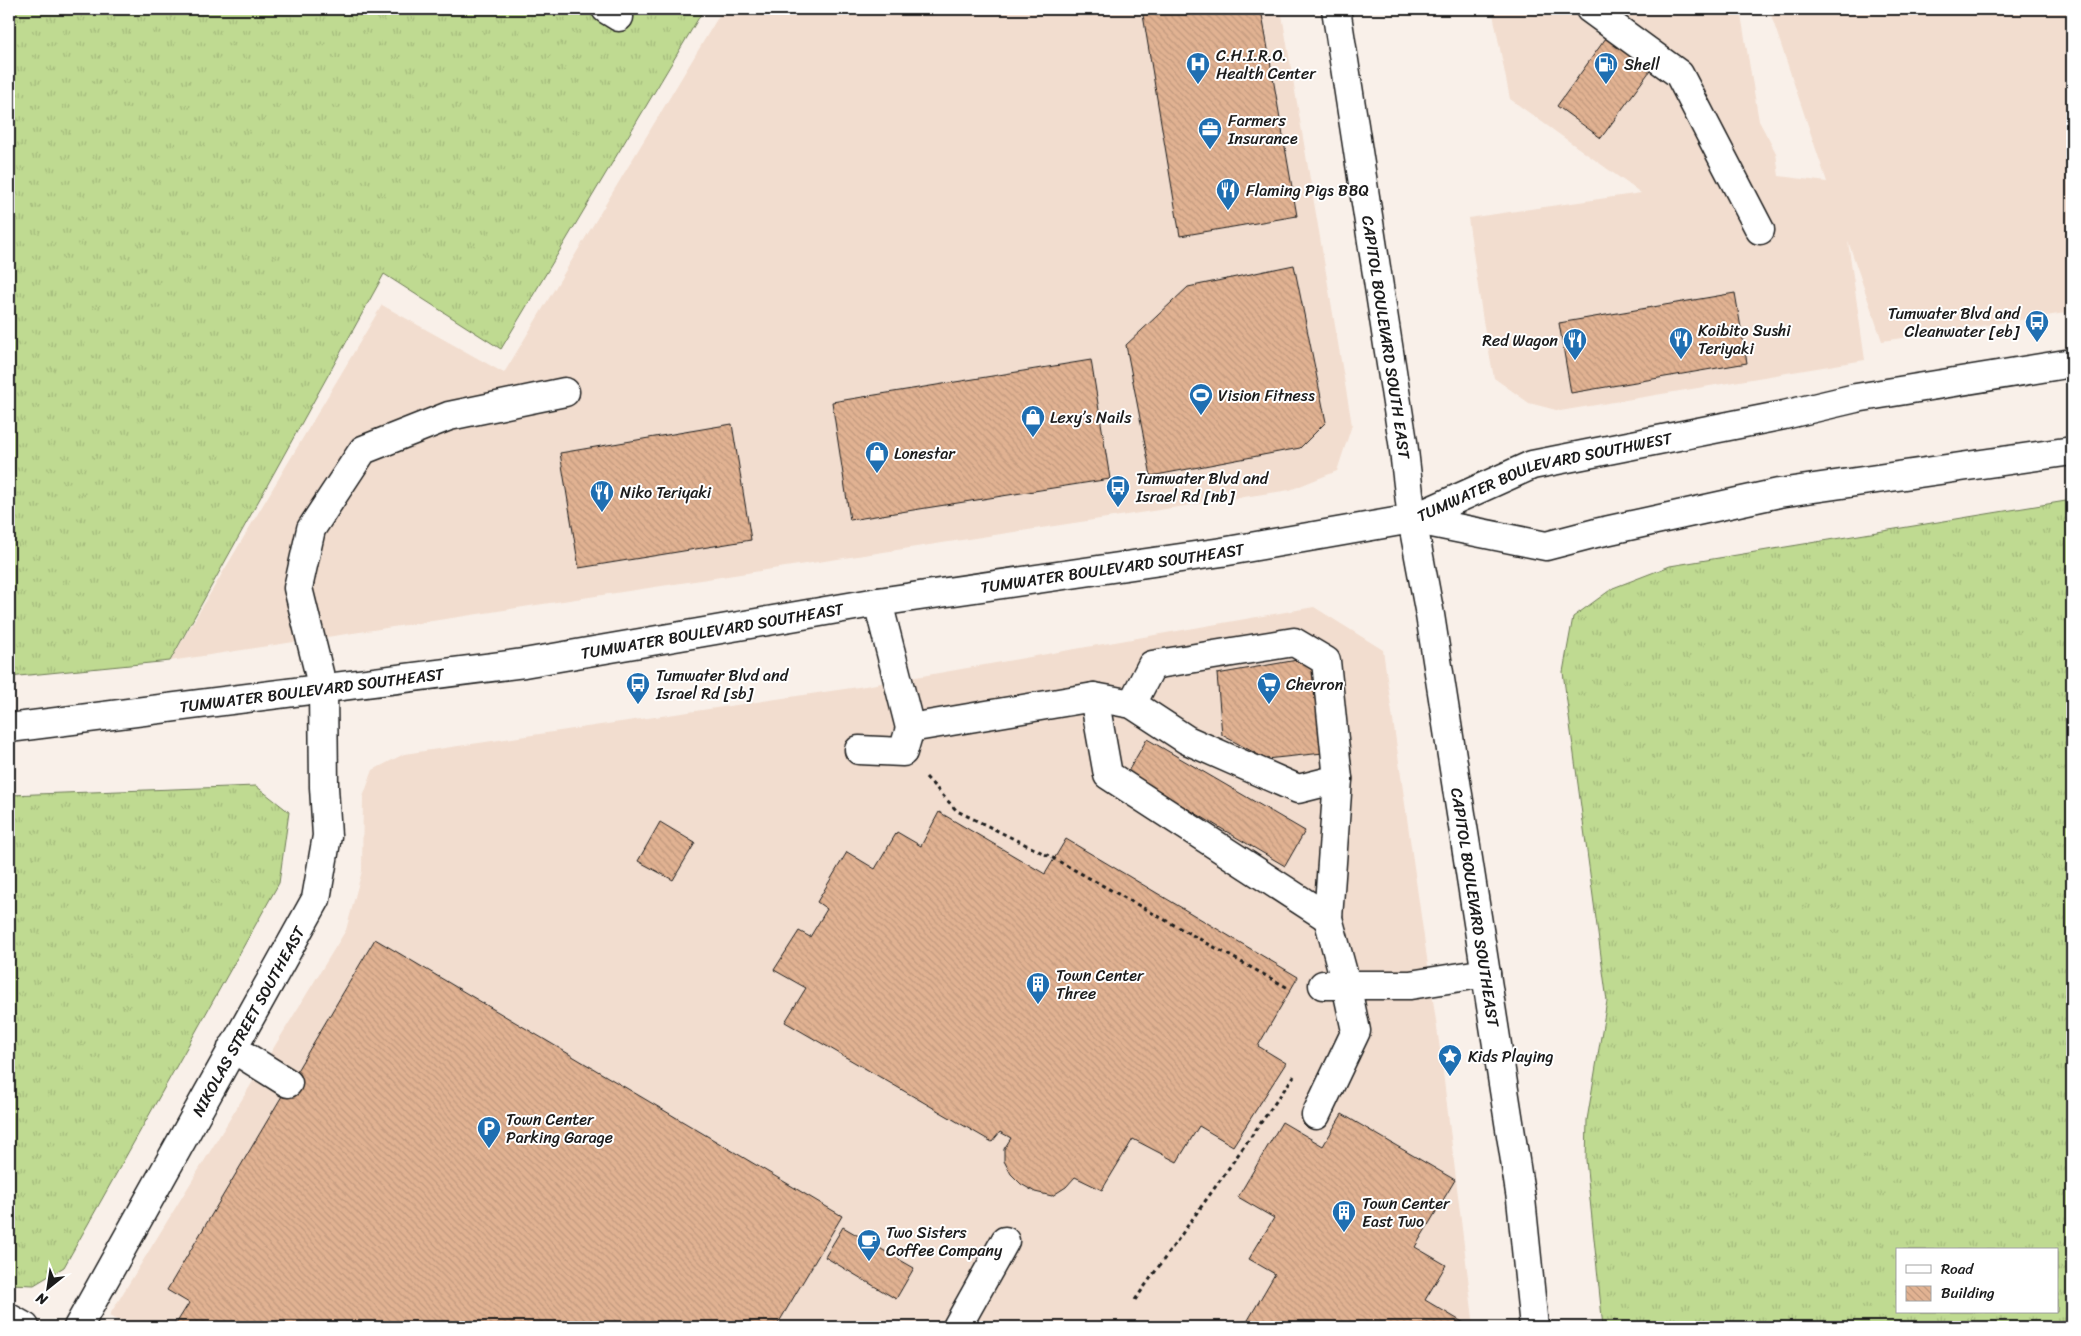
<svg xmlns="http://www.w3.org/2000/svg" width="2081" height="1336" font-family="Sriracha,sans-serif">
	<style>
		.built { fill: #f2ddcf }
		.grass { fill: url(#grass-tufts); stroke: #6e7b56; fill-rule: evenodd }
		.building { fill: url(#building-back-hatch); stroke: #1c1c1c }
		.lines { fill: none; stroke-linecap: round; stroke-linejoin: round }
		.minor-casing { stroke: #1c1c1c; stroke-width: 31 }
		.major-casing { stroke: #1c1c1c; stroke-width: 31 }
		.path { stroke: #1c1c1c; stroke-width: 3; stroke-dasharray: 4 4; stroke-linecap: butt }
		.minor { stroke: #fff; stroke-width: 28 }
		.major { stroke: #fff; stroke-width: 28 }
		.labels { text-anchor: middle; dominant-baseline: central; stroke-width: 4; stroke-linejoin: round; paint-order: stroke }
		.poi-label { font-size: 16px; fill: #1c1c1c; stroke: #fff; text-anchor: start }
		.street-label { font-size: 16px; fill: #1c1c1c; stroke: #fff }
	</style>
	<defs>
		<pattern id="grass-tufts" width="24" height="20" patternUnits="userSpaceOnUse" patternTransform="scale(1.25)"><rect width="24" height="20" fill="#bfda91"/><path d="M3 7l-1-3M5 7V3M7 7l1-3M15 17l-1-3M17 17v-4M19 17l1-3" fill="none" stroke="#a4ba7c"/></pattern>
		<pattern id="building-back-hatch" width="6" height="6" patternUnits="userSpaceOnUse" patternTransform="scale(1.25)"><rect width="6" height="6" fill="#e1b292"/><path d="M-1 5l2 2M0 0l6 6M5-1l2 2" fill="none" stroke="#c0987d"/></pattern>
	</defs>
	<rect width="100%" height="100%" fill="#f9f0e9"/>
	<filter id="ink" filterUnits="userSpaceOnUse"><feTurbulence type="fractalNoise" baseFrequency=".02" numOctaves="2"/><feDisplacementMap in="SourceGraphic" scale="10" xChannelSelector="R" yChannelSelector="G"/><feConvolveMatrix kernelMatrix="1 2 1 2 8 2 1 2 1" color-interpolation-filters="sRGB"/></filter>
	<g filter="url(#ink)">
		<!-- built -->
		<g class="built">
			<polygon points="723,9 1281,9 1352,425 1337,471 1290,490 170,661 382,305 504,373"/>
			<polygon points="1492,9 1740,9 1759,121 1776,153 1779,176 1827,182 1769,9 2072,9 2072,312 1882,341 1848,241 1865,360 1560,411 1529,403 1494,378 1483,321 1468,218 1641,193 1510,99"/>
			<polygon points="1314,607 1383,650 1441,1056 1474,1327 130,1327 109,1316 346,930 362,871 363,797 373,770 404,754 865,686"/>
		</g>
		<!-- grass -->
		<g class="grass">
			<polygon points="9,9 704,9 501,349 384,274 170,661 9,677"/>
			<path d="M2072 500V1327H1603L1586 1160 1587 1120 1607 1001 1563 672 1573 617 1613 588 1670 566ZM1897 1250H2057V1312H1897Z"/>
			<polygon points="256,786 289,812 279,883 64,1267 34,1285 9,1284 9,795"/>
		</g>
		<!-- building -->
		<g class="building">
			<polygon points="1142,9 1261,9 1297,216 1180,236"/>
			<polygon points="1611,31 1655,64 1601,138 1557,106"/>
			<polygon points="1294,265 1326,422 1300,448 1151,476 1126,345 1188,287"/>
			<polygon points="1735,293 1747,363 1571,393 1559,323"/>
			<polygon points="1091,360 1110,479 850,520 832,402"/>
			<polygon points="732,424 751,540 579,568 560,453"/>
			<polygon points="1303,659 1315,670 1323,753 1266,759 1222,735 1217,674"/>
			<polygon points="1147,739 1305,831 1285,866 1127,773"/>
			<polygon points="939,812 1045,874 1066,839 1298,977 1258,1046 1286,1063 1233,1146 1199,1126 1177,1162 1133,1139 1102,1190 1075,1177 1066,1187 1052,1196 1035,1192 1021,1184 1011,1174 1004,1161 1004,1149 1011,1138 1000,1132 992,1142 785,1022 806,988 774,970 799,931 810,937 827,909 817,902 847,852 875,869 897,832 921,846"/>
			<polygon points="660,822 695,843 673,880 638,861"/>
			<polygon points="375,939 842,1216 776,1327 174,1327 189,1303 167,1290"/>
			<polygon points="1342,1114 1455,1180 1415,1247 1446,1265 1425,1300 1464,1323 1461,1327 1244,1327 1275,1274 1249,1259 1274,1218 1238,1197 1282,1122 1323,1146"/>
			<polygon points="843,1227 914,1268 896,1299 825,1257"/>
		</g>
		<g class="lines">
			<!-- minor casing -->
			<g class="minor-casing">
				<g id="minor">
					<polyline points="606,9 619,17"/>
					<polyline points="1590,9 1679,74 1760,230"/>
					<polyline points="1094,697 1108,775 1328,918"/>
					<polyline points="1132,704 1152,665 1294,642 1326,661 1338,779 1328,918 1346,984 1356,1031 1316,1115"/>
					<path id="s1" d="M9 728 524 663 878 602 1222 552 1412 519"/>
					<polyline points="910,728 1094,697 1132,704 1187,740 1298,789 1338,779"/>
					<polyline points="859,750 903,752 910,728 878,602"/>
					<polyline points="1323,985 1410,985 1486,973"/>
					<polyline points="232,1048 288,1083"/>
					<polyline points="9,1318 25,1327"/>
					<path id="s2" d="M78 1327 316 899 327 836 324 787 323 689 298 588 311 529 363 450 449 416 565 392"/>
					<polyline points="957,1327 1005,1241"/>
				</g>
			</g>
			<!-- major casing -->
			<g class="major-casing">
				<g id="major">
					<path id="s3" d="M1336 9 1403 442 1412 519 1430 615 1521 1199 1534 1327"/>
					<path id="s4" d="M1412 519 1532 465 1784 415 1856 398 2072 363"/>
					<polyline points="1412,519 1546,546 1596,533 1779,493 2072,451"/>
				</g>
			</g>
			<!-- path -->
			<g class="path">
				<polyline points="926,777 957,811 1051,857 1290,989"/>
				<polyline points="1135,1300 1294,1076"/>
			</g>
			<!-- minor -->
			<use href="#minor" class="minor"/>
			<!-- major -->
			<use href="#major" class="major"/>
		</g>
	</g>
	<!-- icons -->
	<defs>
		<g id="hospital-pin" transform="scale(1.25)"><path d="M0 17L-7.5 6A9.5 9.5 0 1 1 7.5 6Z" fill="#1f6fb2" stroke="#fff"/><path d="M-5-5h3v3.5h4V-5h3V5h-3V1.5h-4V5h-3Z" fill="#fff"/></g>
		<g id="fuel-pin" transform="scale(1.25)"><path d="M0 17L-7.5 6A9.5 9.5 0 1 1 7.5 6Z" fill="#1f6fb2" stroke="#fff"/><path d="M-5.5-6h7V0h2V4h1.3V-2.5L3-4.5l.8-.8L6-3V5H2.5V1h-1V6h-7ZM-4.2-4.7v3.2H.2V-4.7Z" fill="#fff"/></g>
		<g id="office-pin" transform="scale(1.25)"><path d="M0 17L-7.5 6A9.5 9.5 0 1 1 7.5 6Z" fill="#1f6fb2" stroke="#fff"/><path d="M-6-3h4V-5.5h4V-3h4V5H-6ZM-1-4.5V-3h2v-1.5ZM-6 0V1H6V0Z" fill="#fff"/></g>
		<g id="restaurant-pin" transform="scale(1.25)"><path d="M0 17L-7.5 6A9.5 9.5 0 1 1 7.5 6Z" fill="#1f6fb2" stroke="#fff"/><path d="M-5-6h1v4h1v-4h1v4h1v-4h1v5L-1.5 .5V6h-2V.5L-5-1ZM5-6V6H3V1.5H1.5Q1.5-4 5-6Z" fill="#fff"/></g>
		<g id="bus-pin" transform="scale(1.25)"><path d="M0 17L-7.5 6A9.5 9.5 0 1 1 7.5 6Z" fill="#1f6fb2" stroke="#fff"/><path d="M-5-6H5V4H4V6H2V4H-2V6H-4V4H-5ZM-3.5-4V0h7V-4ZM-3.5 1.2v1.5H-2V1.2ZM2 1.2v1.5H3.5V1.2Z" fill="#fff"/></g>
		<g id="stadium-pin" transform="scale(1.25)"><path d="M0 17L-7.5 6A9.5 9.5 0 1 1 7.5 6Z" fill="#1f6fb2" stroke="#fff"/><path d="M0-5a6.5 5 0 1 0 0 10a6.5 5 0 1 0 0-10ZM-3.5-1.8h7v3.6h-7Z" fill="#fff"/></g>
		<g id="shop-pin" transform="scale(1.25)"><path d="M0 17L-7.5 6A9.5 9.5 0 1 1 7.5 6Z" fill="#1f6fb2" stroke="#fff"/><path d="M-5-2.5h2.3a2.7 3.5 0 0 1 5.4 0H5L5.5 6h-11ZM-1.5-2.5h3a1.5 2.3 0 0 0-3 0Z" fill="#fff"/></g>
		<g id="supermarket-pin" transform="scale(1.25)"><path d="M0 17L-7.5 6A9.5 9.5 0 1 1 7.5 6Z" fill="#1f6fb2" stroke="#fff"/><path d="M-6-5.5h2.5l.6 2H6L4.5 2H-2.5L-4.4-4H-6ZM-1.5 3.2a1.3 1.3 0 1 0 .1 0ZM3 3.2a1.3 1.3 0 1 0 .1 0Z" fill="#fff"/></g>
		<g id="building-pin" transform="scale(1.25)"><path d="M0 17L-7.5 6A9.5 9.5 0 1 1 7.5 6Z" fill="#1f6fb2" stroke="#fff"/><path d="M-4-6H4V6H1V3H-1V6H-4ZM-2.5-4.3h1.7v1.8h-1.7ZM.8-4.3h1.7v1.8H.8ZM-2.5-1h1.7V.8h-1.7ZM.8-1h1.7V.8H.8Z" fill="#fff"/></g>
		<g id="sight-pin" transform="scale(1.25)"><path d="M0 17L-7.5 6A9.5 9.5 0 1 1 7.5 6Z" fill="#1f6fb2" stroke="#fff"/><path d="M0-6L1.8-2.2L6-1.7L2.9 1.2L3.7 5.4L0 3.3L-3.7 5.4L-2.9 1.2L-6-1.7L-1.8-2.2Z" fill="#fff"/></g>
		<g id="parking-pin" transform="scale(1.25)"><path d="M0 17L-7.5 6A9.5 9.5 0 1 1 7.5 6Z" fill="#1f6fb2" stroke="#fff"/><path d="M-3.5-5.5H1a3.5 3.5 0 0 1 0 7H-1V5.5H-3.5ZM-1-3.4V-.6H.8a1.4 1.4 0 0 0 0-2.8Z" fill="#fff"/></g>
		<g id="cafe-pin" transform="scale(1.25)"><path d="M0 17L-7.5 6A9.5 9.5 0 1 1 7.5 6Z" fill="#1f6fb2" stroke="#fff"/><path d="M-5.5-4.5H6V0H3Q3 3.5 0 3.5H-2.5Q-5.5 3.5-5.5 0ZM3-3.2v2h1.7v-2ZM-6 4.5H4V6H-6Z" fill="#fff"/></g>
	</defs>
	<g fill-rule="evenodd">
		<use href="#hospital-pin" x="1198" y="64"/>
		<use href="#fuel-pin" x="1606" y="64"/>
		<use href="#office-pin" x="1210" y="129"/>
		<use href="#restaurant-pin" x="1228" y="190"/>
		<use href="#bus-pin" x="2037" y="322"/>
		<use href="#restaurant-pin" x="1681" y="339"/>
		<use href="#restaurant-pin" x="1575" y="340"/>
		<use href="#stadium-pin" x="1201" y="395"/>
		<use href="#shop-pin" x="1033" y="417"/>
		<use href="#shop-pin" x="877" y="453"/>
		<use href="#bus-pin" x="1118" y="487"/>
		<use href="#restaurant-pin" x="602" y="492"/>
		<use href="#bus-pin" x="638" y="684"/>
		<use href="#supermarket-pin" x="1269" y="684"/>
		<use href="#building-pin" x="1038" y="984"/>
		<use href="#sight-pin" x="1450" y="1056"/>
		<use href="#parking-pin" x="489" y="1128"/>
		<use href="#building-pin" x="1344" y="1212"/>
		<use href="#cafe-pin" x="869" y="1241"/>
	</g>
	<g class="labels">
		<!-- poi labels -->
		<g class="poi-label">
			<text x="1216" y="55">C.H.I.R.O.<tspan x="1216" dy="18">Health Center</tspan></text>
			<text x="1624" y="64">Shell</text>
			<text x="1228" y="120">Farmers<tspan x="1228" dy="18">Insurance</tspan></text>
			<text x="1246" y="190">Flaming Pigs BBQ</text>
			<text x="2020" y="313" text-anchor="end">Tumwater Blvd and<tspan x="2020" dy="18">Cleanwater [eb]</tspan></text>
			<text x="1698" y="330">Koibito Sushi<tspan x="1698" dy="18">Teriyaki</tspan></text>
			<text x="1558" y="340" text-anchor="end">Red Wagon</text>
			<text x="1218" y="395">Vision Fitness</text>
			<text x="1050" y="417">Lexy’s Nails</text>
			<text x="894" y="453">Lonestar</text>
			<text x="1136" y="478">Tumwater Blvd and<tspan x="1136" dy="18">Israel Rd [nb]</tspan></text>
			<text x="620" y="492">Niko Teriyaki</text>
			<text x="656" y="675">Tumwater Blvd and<tspan x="656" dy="18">Israel Rd [sb]</tspan></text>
			<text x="1286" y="684">Chevron</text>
			<text x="1056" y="975">Town Center<tspan x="1056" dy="18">Three</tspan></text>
			<text x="1468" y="1056">Kids Playing</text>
			<text x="506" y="1119">Town Center<tspan x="506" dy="18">Parking Garage</tspan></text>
			<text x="1362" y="1203">Town Center<tspan x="1362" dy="18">East Two</tspan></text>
			<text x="886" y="1232">Two Sisters<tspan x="886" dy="18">Coffee Company</tspan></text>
		</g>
		<!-- street labels -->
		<g class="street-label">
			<text stroke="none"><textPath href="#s3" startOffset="332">CAPITOL BOULEVARD SOUTH EAST</textPath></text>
			<text stroke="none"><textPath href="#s4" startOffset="140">TUMWATER BOULEVARD SOUTHWEST</textPath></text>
			<text stroke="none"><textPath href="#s1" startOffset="1115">TUMWATER BOULEVARD SOUTHEAST</textPath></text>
			<text stroke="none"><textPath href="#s1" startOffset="710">TUMWATER BOULEVARD SOUTHEAST</textPath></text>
			<text stroke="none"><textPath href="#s1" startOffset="305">TUMWATER BOULEVARD SOUTHEAST</textPath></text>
			<text stroke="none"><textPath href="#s3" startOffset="909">CAPITOL BOULEVARD SOUTHEAST</textPath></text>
			<text stroke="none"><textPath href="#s2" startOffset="350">NIKOLAS STREET SOUTHEAST</textPath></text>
		</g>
	</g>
	<!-- margin -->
	<rect width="2081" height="1336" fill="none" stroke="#fff" stroke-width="30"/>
	<rect x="15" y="15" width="2051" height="1306" fill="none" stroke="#1c1c1c" stroke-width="2" filter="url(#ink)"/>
	<!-- legend -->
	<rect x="1896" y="1248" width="162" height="65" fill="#ffffff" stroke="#a4a4a4"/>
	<rect x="1906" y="1265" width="25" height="8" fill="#ffffff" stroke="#a4a4a4"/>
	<text x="1941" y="1274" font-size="15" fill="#1c1c1c">Road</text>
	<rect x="1906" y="1286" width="25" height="15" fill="url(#building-back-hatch)" stroke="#a4a4a4"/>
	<text x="1941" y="1298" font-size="15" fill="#1c1c1c">Building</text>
	<!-- north arrow -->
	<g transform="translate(48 1288) rotate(210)" stroke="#ffffff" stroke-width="4" paint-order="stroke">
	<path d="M0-4L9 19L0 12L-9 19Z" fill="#1c1c1c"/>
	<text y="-8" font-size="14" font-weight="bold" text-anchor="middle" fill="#1c1c1c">N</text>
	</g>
</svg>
